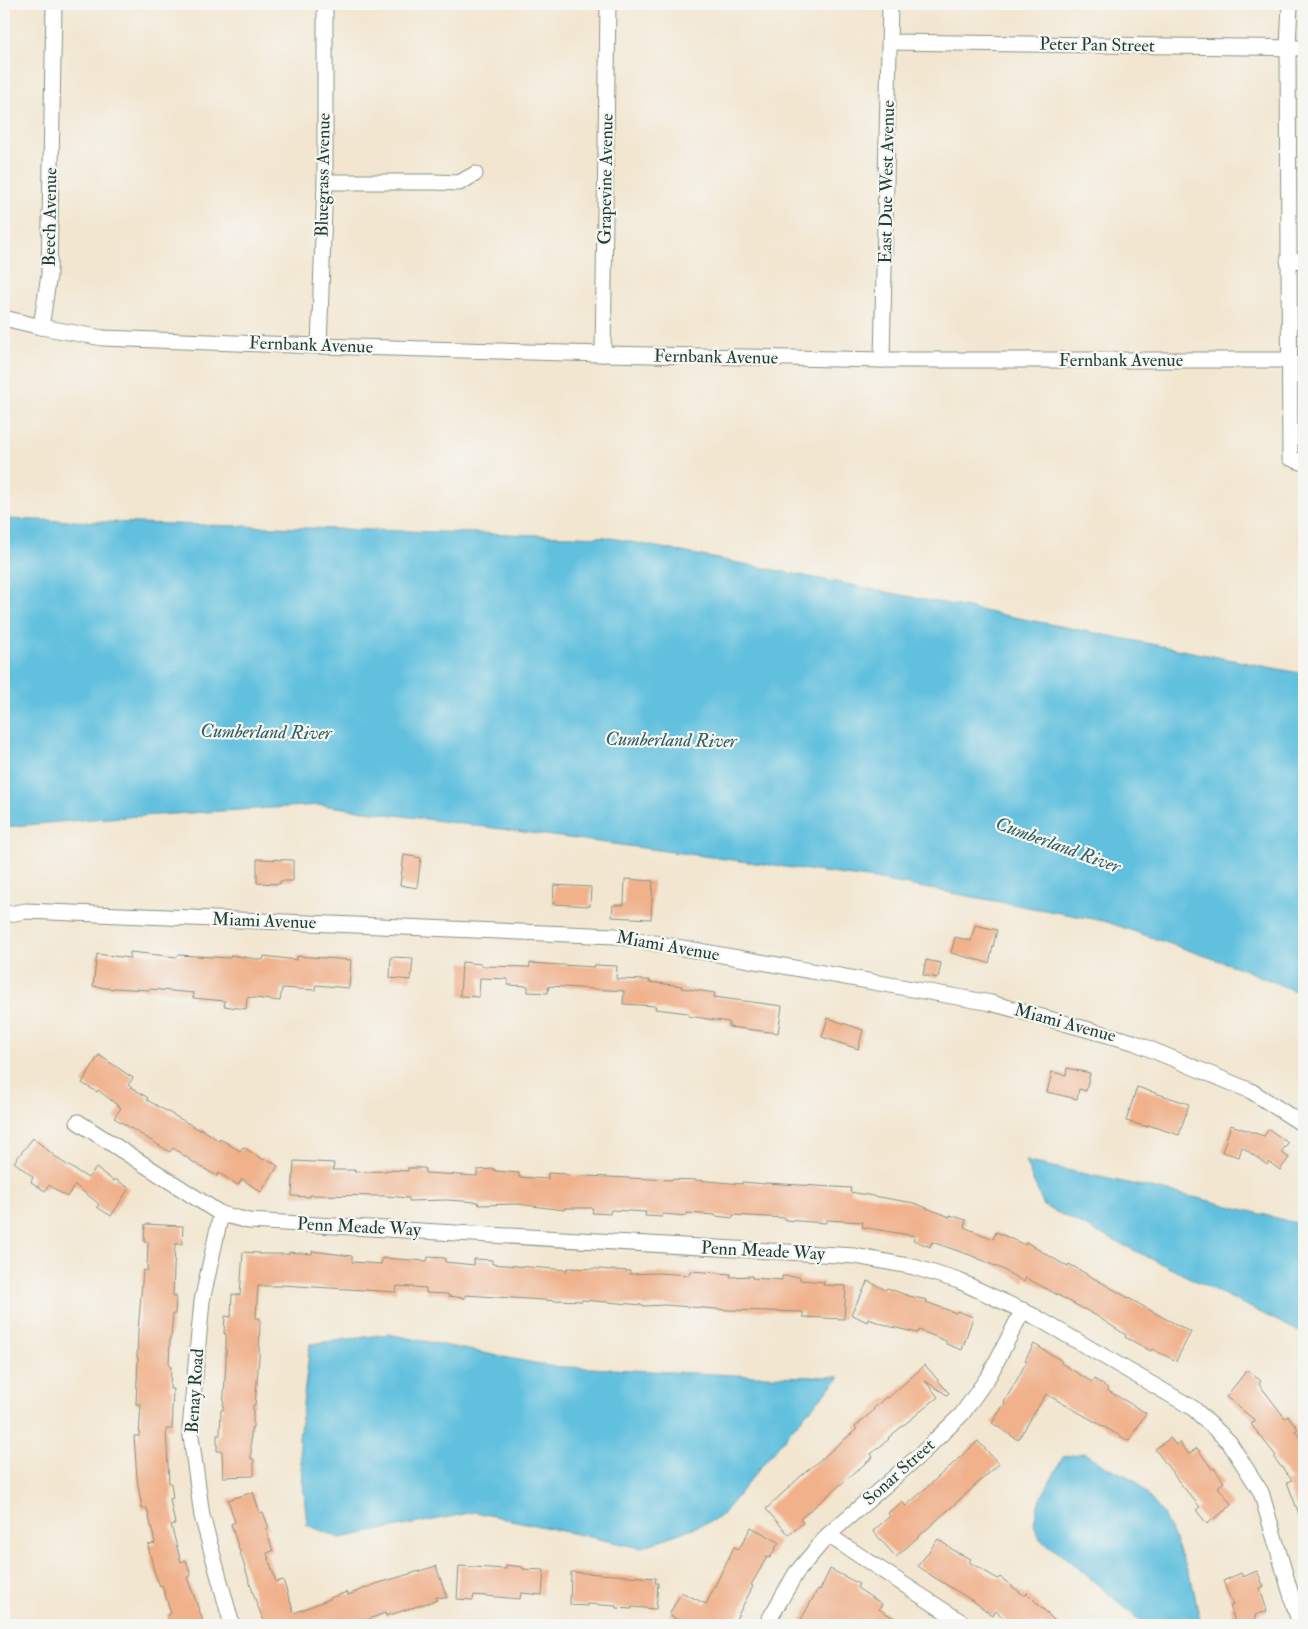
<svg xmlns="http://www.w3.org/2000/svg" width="1308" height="1629" font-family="'IM FELL Double Pica',serif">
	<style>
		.water { fill: #60c0de; stroke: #407e89 }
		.building { fill: #f0b18b }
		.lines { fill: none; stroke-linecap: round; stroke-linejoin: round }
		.street-casing { stroke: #889282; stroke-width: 17 }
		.street { stroke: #fff; stroke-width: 15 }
		.labels { text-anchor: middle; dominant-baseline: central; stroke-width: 4.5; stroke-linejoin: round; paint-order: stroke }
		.street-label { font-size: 18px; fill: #1f3d34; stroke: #f6f6f2 }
		.water-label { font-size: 19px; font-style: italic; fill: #2f5e5e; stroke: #f6f6f2 }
	</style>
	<rect width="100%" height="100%" fill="#f6f6f2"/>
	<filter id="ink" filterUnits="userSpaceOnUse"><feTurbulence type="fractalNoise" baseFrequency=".02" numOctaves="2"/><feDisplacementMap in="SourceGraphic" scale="10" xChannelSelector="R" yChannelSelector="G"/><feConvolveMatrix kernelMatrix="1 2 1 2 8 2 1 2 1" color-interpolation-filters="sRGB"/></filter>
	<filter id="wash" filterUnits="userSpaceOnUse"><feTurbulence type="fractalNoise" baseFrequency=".0096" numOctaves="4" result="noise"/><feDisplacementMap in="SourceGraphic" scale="20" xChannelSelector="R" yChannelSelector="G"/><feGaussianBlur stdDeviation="1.12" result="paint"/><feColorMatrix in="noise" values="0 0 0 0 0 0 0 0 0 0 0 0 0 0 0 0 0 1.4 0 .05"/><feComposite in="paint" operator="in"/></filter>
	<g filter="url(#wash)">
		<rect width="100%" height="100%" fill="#f2e6d0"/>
		<!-- water -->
		<g class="water">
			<polygon points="4,519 606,537 1304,674 1304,995 1243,969 1104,921 875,879 321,805 92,819 4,827"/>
			<polygon points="1025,1161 1202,1199 1304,1225 1304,1334 1044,1206"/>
			<polygon points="388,1334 549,1366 755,1376 840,1377 792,1429 719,1518 640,1548 475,1512 340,1538 307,1525 299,1439 310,1344"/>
			<polygon points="1084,1453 1103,1465 1135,1480 1163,1514 1178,1547 1192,1582 1201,1625 1145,1625 1070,1561 1040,1539 1034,1524 1038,1504 1063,1457"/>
		</g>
		<g id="blocks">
			<!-- building -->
			<g class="building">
				<polygon points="404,855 421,858 417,888 400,885"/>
				<polygon points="257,859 293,860 293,881 280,881 280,884 257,883"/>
				<polygon points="625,879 653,881 651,919 612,917 613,905 624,905"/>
				<polygon points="554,885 591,887 590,906 553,904"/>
				<polygon points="975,925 997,930 989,963 951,953 955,937 971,941"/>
				<polygon points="130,952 177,957 178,955 230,958 231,955 263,960 264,956 297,960 297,956 351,960 349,988 316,985 315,990 282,988 280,1001 247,997 246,1009 224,1006 225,1001 193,998 194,993 149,989 149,990 113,988 113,989 93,986 97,954 130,958"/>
				<polygon points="391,957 413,958 411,980 390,978"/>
				<polygon points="926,960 941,963 938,978 923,975"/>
				<polygon points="462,962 481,964 481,966 530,967 530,963 594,967 594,965 617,966 616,979 650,980 649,982 682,986 681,988 715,993 714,997 782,1006 778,1033 729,1027 729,1022 688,1016 688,1013 655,1009 656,1006 623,1004 624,991 549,986 548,993 528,992 528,986 508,985 508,979 480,978 479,997 460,996"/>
				<polygon points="828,1018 863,1030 858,1049 822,1037"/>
				<polygon points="99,1055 133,1078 128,1085 148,1098 147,1100 200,1130 201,1128 219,1141 220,1139 240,1151 243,1147 264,1160 266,1158 278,1166 261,1192 242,1179 238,1185 219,1173 217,1176 196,1164 173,1148 170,1152 114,1118 121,1108 98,1090 97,1092 82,1083"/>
				<polygon points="1067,1068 1090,1073 1086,1091 1079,1089 1077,1099 1047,1092 1052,1072 1066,1075"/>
				<polygon points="1137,1087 1189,1104 1179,1135 1148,1125 1148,1127 1126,1121"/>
				<polygon points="1231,1125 1264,1136 1269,1129 1288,1143 1281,1152 1289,1158 1280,1170 1269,1162 1267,1165 1242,1147 1239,1157 1222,1152"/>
				<polygon points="33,1138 61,1161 88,1178 96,1168 114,1181 115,1179 129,1188 111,1216 97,1207 99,1204 75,1185 67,1197 49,1185 45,1191 31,1182 33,1177 14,1162"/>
				<polygon points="294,1161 334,1163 333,1170 355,1170 354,1172 386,1171 386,1170 408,1171 408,1168 425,1168 425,1173 477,1176 477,1170 495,1169 495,1171 519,1173 519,1177 548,1179 548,1173 566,1174 566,1175 671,1180 671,1179 696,1180 742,1184 742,1182 765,1184 765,1183 851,1188 850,1192 914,1203 950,1217 950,1215 966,1220 964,1227 993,1239 996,1232 1025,1245 1026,1242 1068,1267 1069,1264 1153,1312 1191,1332 1176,1361 1152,1349 1151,1351 1125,1337 1126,1335 1095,1315 1026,1278 1024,1282 1002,1269 970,1255 932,1242 930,1247 913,1240 915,1236 862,1227 863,1222 826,1220 826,1223 785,1220 785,1218 733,1215 733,1218 715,1216 715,1215 687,1213 687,1216 662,1214 662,1217 645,1216 646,1212 611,1210 610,1214 592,1213 593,1208 564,1208 564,1210 517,1204 479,1205 478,1202 447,1200 409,1201 409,1198 386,1196 310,1195 310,1197 292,1196"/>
				<polygon points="145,1224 183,1226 182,1244 175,1244 173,1296 176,1296 175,1314 173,1314 171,1337 170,1337 169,1366 171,1366 170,1389 173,1389 172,1412 173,1413 172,1429 166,1429 169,1483 171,1483 173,1498 170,1499 175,1524 171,1525 181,1562 186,1560 191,1576 187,1577 203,1621 190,1625 170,1625 167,1615 171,1613 162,1585 160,1586 154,1571 148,1545 155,1543 147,1508 142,1509 137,1478 134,1436 139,1436 141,1404 136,1404 138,1358 137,1358 138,1331 143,1270 147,1271 148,1242 144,1242"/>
				<polygon points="312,1251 352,1256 352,1262 381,1264 382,1258 427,1261 428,1257 445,1258 445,1262 474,1265 474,1259 492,1260 492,1264 567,1270 567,1268 598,1269 630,1271 630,1274 659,1273 689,1275 690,1271 731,1274 730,1277 752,1276 752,1278 782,1280 782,1276 800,1277 800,1280 824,1282 823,1285 846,1286 844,1319 803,1317 803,1312 730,1310 665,1305 643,1306 643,1305 582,1300 582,1301 558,1300 558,1301 465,1295 465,1298 448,1296 448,1294 426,1293 426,1288 397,1286 396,1292 282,1285 282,1286 258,1286 256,1318 260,1318 259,1358 255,1405 253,1405 253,1428 251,1428 251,1459 254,1459 254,1476 223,1477 222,1451 217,1451 217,1435 220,1435 221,1410 223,1410 226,1363 226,1334 224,1334 225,1316 231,1317 232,1294 240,1295 243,1252 259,1253 259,1254 289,1254 289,1252 312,1254"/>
				<polygon points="868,1281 886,1290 887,1288 909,1296 927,1300 926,1302 956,1313 957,1311 973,1317 962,1350 946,1344 946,1341 919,1330 918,1333 892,1327 868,1319 867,1322 851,1314"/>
				<polygon points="1034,1344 1062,1361 1061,1363 1092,1382 1094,1379 1108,1388 1107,1390 1146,1413 1129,1441 1046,1394 1018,1440 992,1423 1005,1403 1004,1402 1015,1383 1027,1361 1025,1360"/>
				<polygon points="925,1365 949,1393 947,1395 925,1381 938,1397 888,1438 889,1439 871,1454 873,1457 800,1519 803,1523 789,1535 766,1509 801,1476 857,1429 855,1427 874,1410 873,1409 886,1397 888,1398"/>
				<polygon points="1247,1370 1261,1381 1259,1384 1285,1418 1288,1416 1298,1429 1295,1431 1304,1443 1304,1525 1303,1525 1287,1482 1292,1480 1274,1458 1276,1456 1251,1424 1256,1421 1226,1397"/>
				<polygon points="1170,1438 1176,1445 1179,1442 1189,1454 1197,1448 1212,1469 1214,1468 1224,1482 1218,1487 1232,1505 1207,1524 1196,1510 1200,1507 1180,1483 1155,1449"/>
				<polygon points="978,1441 999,1464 896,1557 873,1531 890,1516 888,1513 902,1502 906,1506"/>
				<polygon points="253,1492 260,1513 263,1512 269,1528 266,1529 273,1551 267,1553 276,1582 283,1580 294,1613 330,1599 330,1598 347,1592 348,1595 376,1584 436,1566 447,1598 436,1597 437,1600 386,1616 385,1613 353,1625 266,1625 257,1605 231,1524 235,1522 228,1500"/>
				<polygon points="751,1527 779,1542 770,1558 767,1557 751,1585 753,1586 733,1625 688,1625 669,1615 681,1592 706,1604 734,1547 739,1549"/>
				<polygon points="938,1539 956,1552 971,1559 969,1562 998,1579 1000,1577 1025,1596 1027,1593 1059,1625 1011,1625 996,1611 993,1616 973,1601 932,1576 918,1566"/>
				<polygon points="506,1565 523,1567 523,1569 544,1570 542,1595 521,1593 520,1599 474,1595 473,1600 457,1599 459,1566 506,1569"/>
				<polygon points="830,1569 859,1584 857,1588 882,1604 879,1609 906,1625 798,1625 818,1589 820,1590"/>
				<polygon points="1257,1571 1264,1587 1260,1588 1267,1611 1255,1615 1258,1625 1236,1625 1230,1606 1233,1605 1223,1581 1241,1573 1243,1577"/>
				<polygon points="571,1572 656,1578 655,1583 658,1583 656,1609 632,1607 632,1609 616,1608 616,1606 587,1604 587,1606 570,1605"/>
			</g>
		</g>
	</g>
	<g filter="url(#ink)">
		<use href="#blocks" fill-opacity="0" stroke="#889282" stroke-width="1"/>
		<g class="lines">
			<!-- street casing -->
			<g class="street-casing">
				<g id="street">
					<polyline points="1290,4 1288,47 1290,458 1304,463"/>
					<polyline points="890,42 1304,48"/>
					<polyline points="325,182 435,182 459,183 475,174"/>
					<polyline points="1288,261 1304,260"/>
					<polyline points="4,318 41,327 103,338 319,346 603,354 882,360 1289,360"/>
					<polyline points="41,327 49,275 54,4"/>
					<polyline points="319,346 325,182 325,4"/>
					<polyline points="603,354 608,4"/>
					<polyline points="882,360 890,4"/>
					<polyline points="4,915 26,911 615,936 991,1003 1133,1042 1251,1091 1304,1125"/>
					<polyline points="78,1122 221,1214 249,1221 855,1256 914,1267 959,1281 1034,1316 1193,1408 1229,1442 1261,1492 1300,1625"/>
					<polyline points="221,1214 202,1301 190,1429 202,1516 232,1625"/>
					<polyline points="828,1535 966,1625"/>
					<polyline points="766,1625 796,1573 828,1535 920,1455 962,1414 990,1374 1023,1310"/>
				</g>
			</g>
			<!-- street -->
			<use href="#street" class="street"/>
		</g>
	</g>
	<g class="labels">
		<!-- street labels -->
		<g class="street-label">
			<text transform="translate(1097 45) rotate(1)">Peter Pan Street</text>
			<text transform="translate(323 175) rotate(-89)">Bluegrass Avenue</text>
			<text transform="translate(606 179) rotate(-89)">Grapevine Avenue</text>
			<text transform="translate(887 182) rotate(-89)">East Due West Avenue</text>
			<text transform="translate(50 217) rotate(-89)">Beech Avenue</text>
			<text transform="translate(311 345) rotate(2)">Fernbank Avenue</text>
			<text transform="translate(716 357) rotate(1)">Fernbank Avenue</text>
			<text x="1121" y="360">Fernbank Avenue</text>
			<text transform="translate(264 921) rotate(2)">Miami Avenue</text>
			<text transform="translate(668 946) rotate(10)">Miami Avenue</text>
			<text transform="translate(1065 1023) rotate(15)">Miami Avenue</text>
			<text transform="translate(359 1227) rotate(3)">Penn Meade Way</text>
			<text transform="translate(763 1251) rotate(3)">Penn Meade Way</text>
			<text transform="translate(195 1391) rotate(-86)">Benay Road</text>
			<text transform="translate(899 1472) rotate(-42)">Sonar Street</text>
		</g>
		<!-- water labels -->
		<g class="water-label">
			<text transform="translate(266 732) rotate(1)">Cumberland River</text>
			<text transform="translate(671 740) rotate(1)">Cumberland River</text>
			<text transform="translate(1058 845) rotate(20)">Cumberland River</text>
		</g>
	</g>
	<!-- margin -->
	<rect width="1308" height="1629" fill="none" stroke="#f6f6f2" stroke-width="20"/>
</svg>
